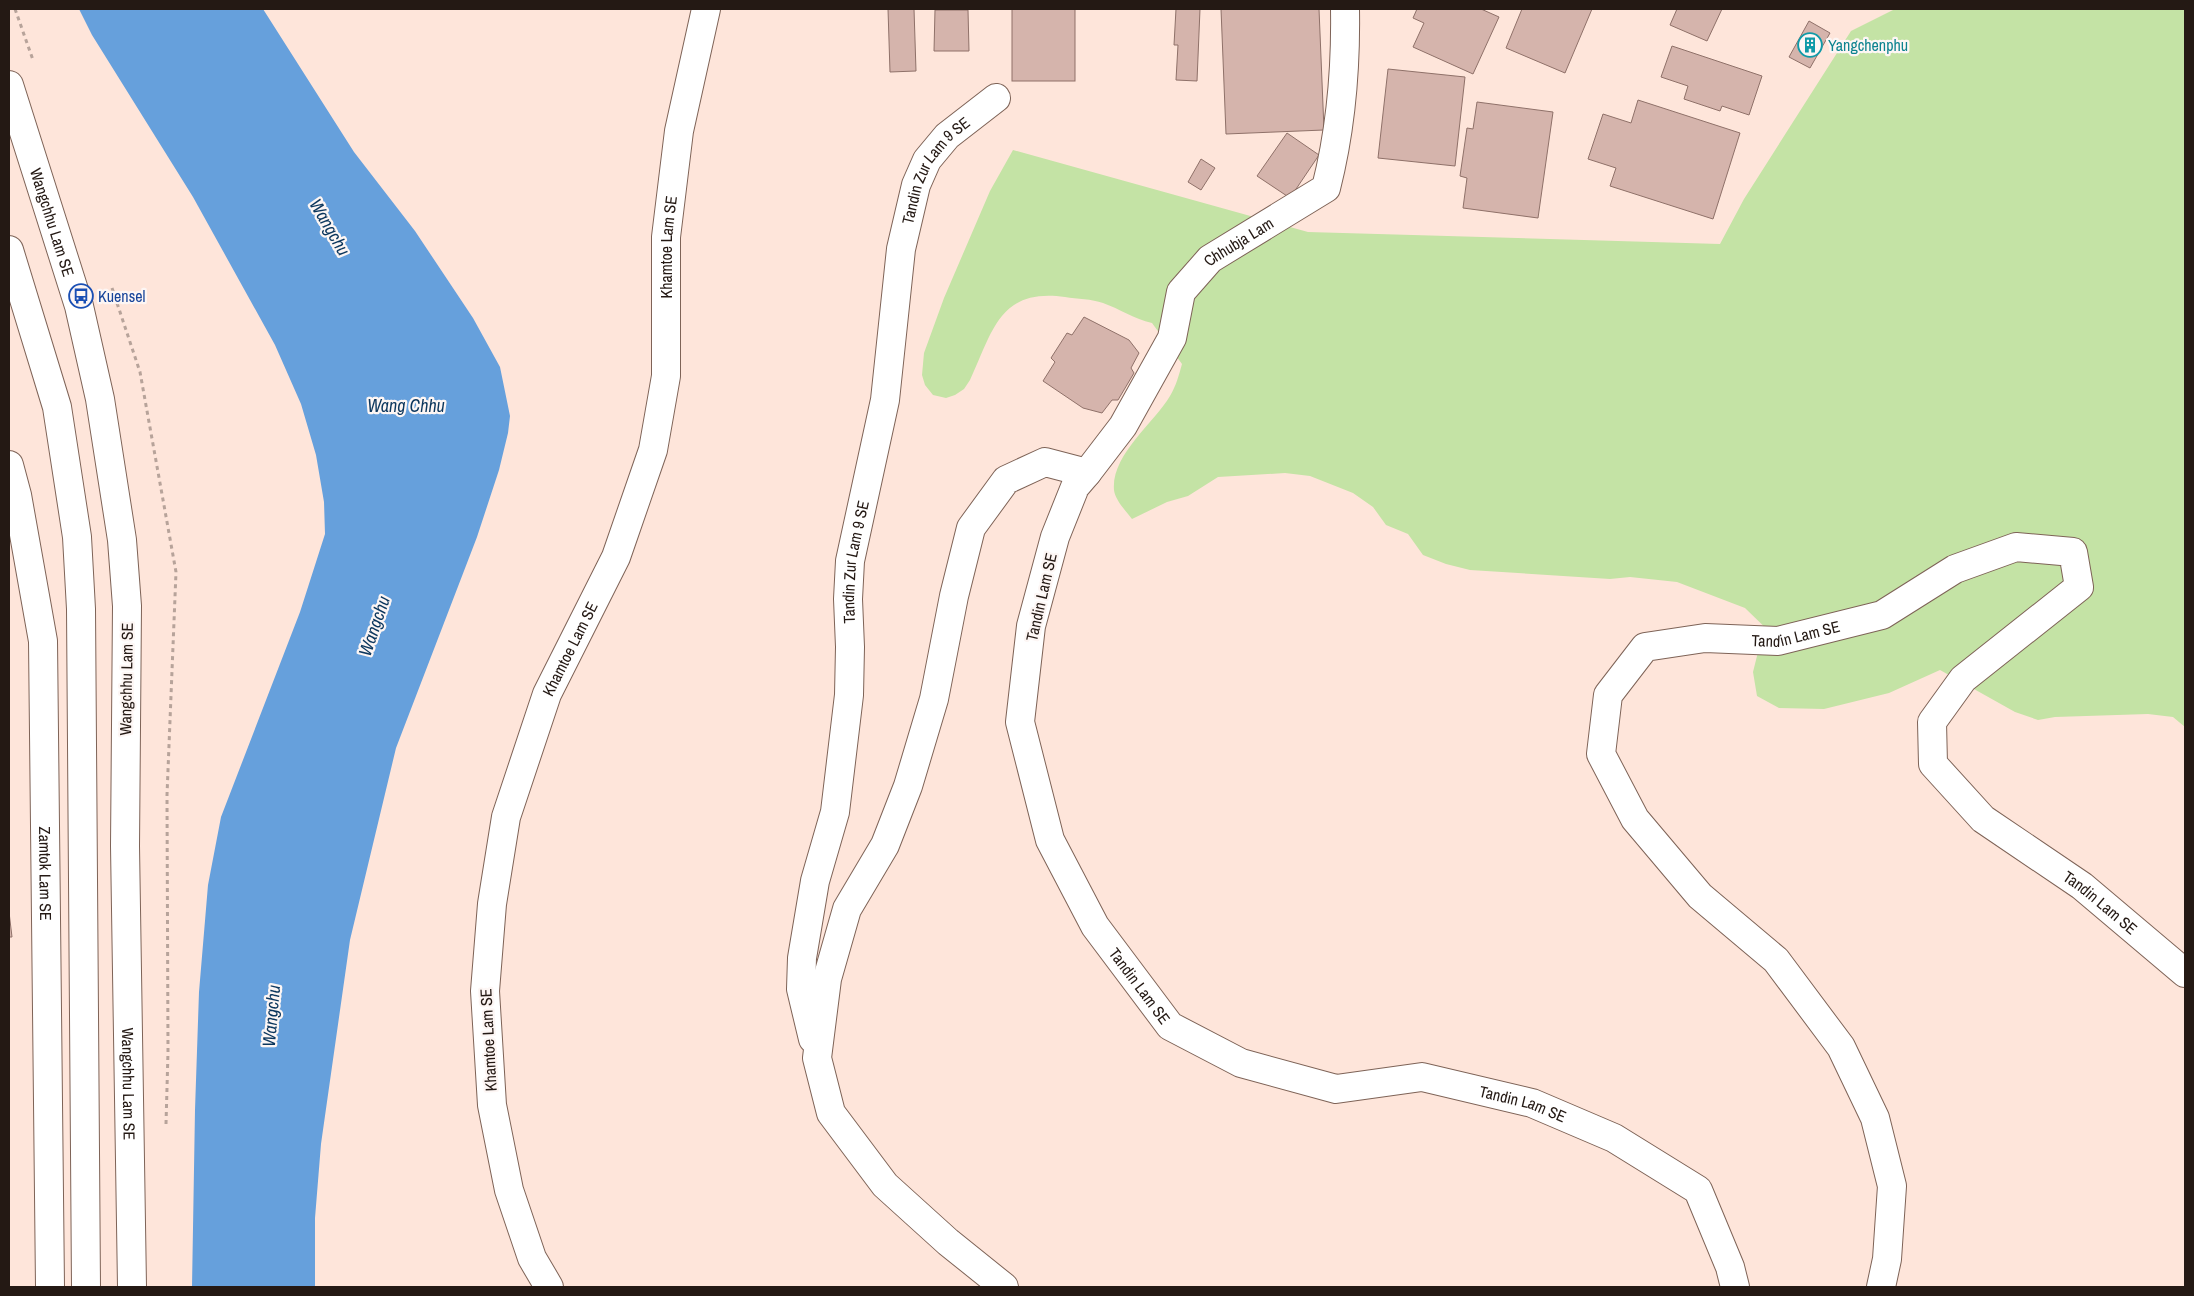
<svg xmlns="http://www.w3.org/2000/svg" width="2194" height="1296" font-family="'Archivo Narrow',sans-serif">
	<style>
		.green { fill: #c4e3a5 }
		.water { fill: #66a0dc }
		.building { fill: #d5b4ac; stroke: #8f7169 }
		.lines { fill: none; stroke-linecap: round; stroke-linejoin: round }
		.minor-casing { stroke: #7e6357; stroke-width: 30 }
		.secondary-casing { stroke: #7e6357; stroke-width: 30 }
		.primary-casing { stroke: #7e6357; stroke-width: 30 }
		.trunk-casing { stroke: #7e6357; stroke-width: 30 }
		.path { stroke: #b7a39a; stroke-width: 3; stroke-dasharray: 4 4; stroke-linecap: butt }
		.minor { stroke: #fff; stroke-width: 28 }
		.secondary { stroke: #fff; stroke-width: 28 }
		.primary { stroke: #fff; stroke-width: 28 }
		.trunk { stroke: #fff; stroke-width: 28 }
		.labels { text-anchor: middle; dominant-baseline: central; stroke-width: 4.5; stroke-linejoin: round; paint-order: stroke }
		.culture-label { font-size: 16px; fill: #0d838f; stroke: #fdf6f4; text-anchor: start }
		.street-label { font-size: 16px; fill: #241914; stroke: #fdf6f4 }
		.transit-label { font-size: 16px; fill: #164399; stroke: #fdf6f4; text-anchor: start }
		.water-label { font-size: 18px; font-style: italic; fill: #0b365d; stroke: #fdf6f4 }
	</style>
	<rect width="100%" height="100%" fill="#fee5da"/>
	<!-- green -->
	<path class="green" d="M1895 9H2185V727L2173 717 2148 714 2055 717 2038 720 2015 712 1940 670 1889 693 1824 709 1779 708 1757 696 1753 672 1758 652 1778 640 1745 608 1677 582 1630 577 1610 579 1470 570 1446 564 1423 555 1408 534 1386 525 1373 507 1353 493 1310 476 1285 473 1218 477 1188 496 1167 502 1132 519C1126 511 1115 500 1114 490 1111 455 1154 423 1170 396 1176 386 1179 375 1182 364L1152 323C1134 319 1120 309 1103 303 1092 299 1077 299 1065 297 999 288 993 331 970 380L964 389 955 395 946 398 933 395 925 385 922 375 924 353 944 298 990 191 1013 150 1308 232 1720 244 1744 199 1851 31Z"/>
	<!-- water -->
	<polygon class="water" points="79,9 263,9 354,152 415,231 473,318 500,367 510,416 508,433 499,470 477,537 396,748 350,940 321,1144 315,1218 315,1287 192,1287 195,1110 199,992 208,885 221,817 300,612 325,534 324,502 316,455 301,404 275,345 193,197 92,35"/>
	<!-- building -->
	<g class="building">
		<polygon points="888,9 914,9 916,71 890,72"/>
		<rect x="1012" y="9" width="63" height="72"/>
		<polygon points="1176,9 1200,9 1197,81 1176,80 1178,45 1174,45"/>
		<polygon points="1221,9 1319,9 1324,130 1226,134"/>
		<polygon points="1417,9 1481,9 1499,17 1473,74 1413,47 1424,23 1413,18"/>
		<polygon points="1522,9 1592,9 1565,73 1506,48"/>
		<polygon points="1677,9 1722,9 1707,41 1670,25"/>
		<polygon points="935,10 968,10 969,51 934,51"/>
		<polygon points="1809,21 1830,33 1810,68 1789,57"/>
		<polygon points="1672,46 1762,76 1749,115 1722,106 1720,111 1684,99 1688,86 1661,77"/>
		<polygon points="1388,69 1465,77 1455,166 1378,158"/>
		<polygon points="1638,100 1740,133 1713,219 1610,186 1616,168 1588,159 1603,114 1631,123"/>
		<polygon points="1477,102 1553,112 1538,218 1463,208 1467,178 1460,176 1467,128 1473,129"/>
		<polygon points="1287,133 1319,155 1290,198 1257,176"/>
		<polygon points="1201,159 1215,168 1201,190 1188,182"/>
		<polygon points="1084,317 1129,340 1139,353 1131,368 1134,373 1118,400 1112,400 1102,413 1083,408 1043,381 1055,362 1051,358 1067,333 1072,335"/>
		<polygon points="9,912 12,937 9,937"/>
	</g>
	<g class="lines">
		<!-- minor casing -->
		<g class="minor-casing">
			<g id="minor">
				<path id="s1" d="M1087 473 1123 426 1172 338 1181 292 1210 259 1326 188C1341 129 1346 69 1345 9"/>
				<path id="s2" d="M813 1039 801 989 802 958 815 881 835 812 849 695 850 647 848 599 850 561 885 400 901 249 916 185 927 160 947 136 996 98"/>
				<path id="s3" d="M1004 1287 948 1242 885 1185 831 1113 817 1058 827 979 847 909 885 845 908 786 934 699 954 596 971 528 1006 480 1045 462 1087 473 1075 487 1055 537 1031 626 1020 722 1050 840 1095 926 1170 1026 1241 1063 1336 1089 1422 1077 1532 1103 1614 1138 1698 1190 1730 1267 1735 1287"/>
				<path id="s4" d="M1881 1287 1887 1259 1892 1186 1875 1118 1841 1047 1776 960 1700 896 1635 819 1601 754 1608 695 1645 647 1705 638 1778 641 1882 615 1955 569 2016 547 2073 552 2079 587 1963 679 1932 722 1933 764 1983 819 2082 886 2185 973"/>
			</g>
		</g>
		<!-- secondary casing -->
		<g class="secondary-casing">
			<g id="secondary">
				<path id="s5" d="M9 465 17 495 43 641 50 1287"/>
			</g>
		</g>
		<!-- primary casing -->
		<g class="primary-casing">
			<g id="primary">
				<path id="s6" d="M549 1287 532 1258 509 1190 492 1105 485 991 492 904 506 817 547 694 616 557 653 450 666 376V237L679 131 706 9"/>
			</g>
		</g>
		<!-- trunk casing -->
		<g class="trunk-casing">
			<g id="trunk">
				<path id="s7" d="M9 85 79 306 100 399 122 540 127 606 125 846 132 1287"/>
				<polyline points="9,250 57,407 77,537 81,609 86,1287"/>
			</g>
		</g>
		<!-- path -->
		<g class="path">
			<polyline points="15,9 33,60"/>
			<polyline points="112,288 140,372 176,572 167,795 168,1052 166,1124"/>
		</g>
		<!-- minor -->
		<use href="#minor" class="minor"/>
		<!-- secondary -->
		<use href="#secondary" class="secondary"/>
		<!-- primary -->
		<use href="#primary" class="primary"/>
		<!-- trunk -->
		<use href="#trunk" class="trunk"/>
	</g>
	<!-- icons -->
	<defs>
		<g id="building-ring" transform="scale(1.25)"><circle r="9.5" fill="#fdf6f4" stroke="#0f9aa8" stroke-width="1.5"/><path d="M-4-6H4V6H1V3H-1V6H-4ZM-2.5-4.3h1.7v1.8h-1.7ZM.8-4.3h1.7v1.8H.8ZM-2.5-1h1.7V.8h-1.7ZM.8-1h1.7V.8H.8Z" fill="#0f9aa8"/></g>
		<g id="bus-ring" transform="scale(1.25)"><circle r="9.5" fill="#fdf6f4" stroke="#1a4fb4" stroke-width="1.5"/><path d="M-5-6H5V4H4V6H2V4H-2V6H-4V4H-5ZM-3.5-4V0h7V-4ZM-3.5 1.2v1.5H-2V1.2ZM2 1.2v1.5H3.5V1.2Z" fill="#1a4fb4"/></g>
	</defs>
	<g fill-rule="evenodd">
		<use href="#building-ring" x="1810" y="45"/>
		<use href="#bus-ring" x="81" y="296"/>
	</g>
	<g class="labels">
		<!-- culture labels -->
		<g class="culture-label">
			<text x="1828" y="45">Yangchenphu</text>
		</g>
		<!-- street labels -->
		<g class="street-label">
			<text stroke="none"><textPath href="#s2" startOffset="889">Tandin Zur Lam 9 SE</textPath></text>
			<text stroke="none"><textPath href="#s7" startOffset="144">Wangchhu Lam SE</textPath></text>
			<text stroke="none"><textPath href="#s1" startOffset="284">Chhubja Lam</textPath></text>
			<text stroke="none"><textPath href="#s6" startOffset="1082">Khamtoe Lam SE</textPath></text>
			<text stroke="none"><textPath href="#s2" startOffset="484">Tandin Zur Lam 9 SE</textPath></text>
			<text transform="translate(1041 597) rotate(-77)">Tandin Lam SE</text>
			<text stroke="none"><textPath href="#s4" startOffset="905">Tandin Lam SE</textPath></text>
			<text stroke="none"><textPath href="#s6" startOffset="662">Khamtoe Lam SE</textPath></text>
			<text transform="translate(126 679) rotate(-89)">Wangchhu Lam SE</text>
			<text stroke="none"><textPath href="#s5" startOffset="412">Zamtok Lam SE</textPath></text>
			<text stroke="none"><textPath href="#s4" startOffset="1699">Tandin Lam SE</textPath></text>
			<text stroke="none"><textPath href="#s3" startOffset="1560">Tandin Lam SE</textPath></text>
			<text transform="translate(488 1040) rotate(-93)">Khamtoe Lam SE</text>
			<text stroke="none"><textPath href="#s7" startOffset="1014">Wangchhu Lam SE</textPath></text>
			<text stroke="none"><textPath href="#s3" startOffset="1980">Tandin Lam SE</textPath></text>
		</g>
		<!-- transit labels -->
		<g class="transit-label">
			<text x="98" y="296">Kuensel</text>
		</g>
		<!-- water labels -->
		<g class="water-label">
			<text transform="translate(330 227) rotate(60)">Wangchu</text>
			<text x="406" y="405">Wang Chhu</text>
			<text transform="translate(374 626) rotate(-71)">Wangchu</text>
			<text transform="translate(271 1016) rotate(-85)">Wangchu</text>
		</g>
	</g>
	<!-- border -->
	<rect width="2194" height="1296" fill="none" stroke="#241914" stroke-width="20"/>
</svg>
